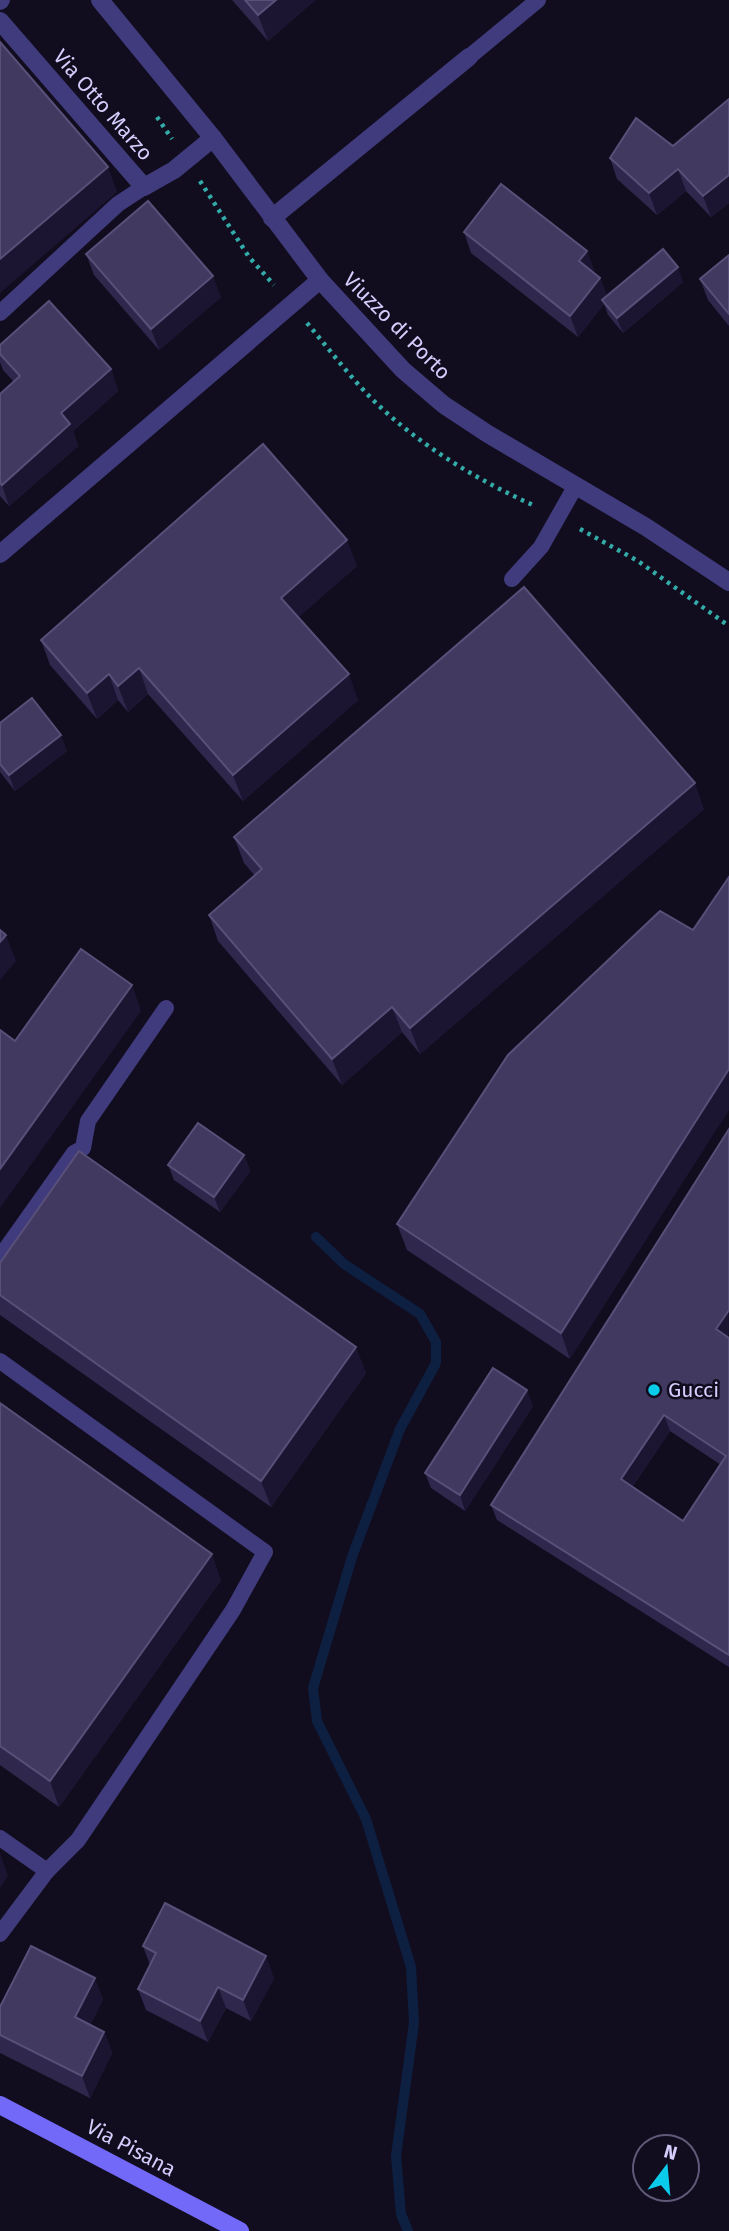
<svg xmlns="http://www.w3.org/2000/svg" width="729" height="2231" font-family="'Fira Sans',sans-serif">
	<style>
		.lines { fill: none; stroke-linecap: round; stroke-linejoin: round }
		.stream { stroke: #0e2042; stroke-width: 10 }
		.path { stroke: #33aba9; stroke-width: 4.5; stroke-dasharray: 3.5 5; stroke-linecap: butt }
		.lane { stroke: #403b7c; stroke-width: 16 }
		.street { stroke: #403b7c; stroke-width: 18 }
		.secondary { stroke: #7369f8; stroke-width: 18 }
		.wall { fill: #2f274c; fill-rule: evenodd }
		.shaded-wall { fill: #1c1532 }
		.building { fill: #41395f; stroke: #585078; stroke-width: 2; fill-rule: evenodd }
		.poi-dot { fill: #0bcbeb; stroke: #110d1f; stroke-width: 2.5 }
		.labels { text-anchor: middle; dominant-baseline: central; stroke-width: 5; stroke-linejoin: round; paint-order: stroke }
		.street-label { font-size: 21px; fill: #d5cefd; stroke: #110d1f }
		.poi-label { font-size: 21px; fill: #d5cefd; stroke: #110d1f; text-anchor: start }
	</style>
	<rect width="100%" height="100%" fill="#110d1f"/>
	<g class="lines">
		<!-- stream -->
		<polyline class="stream" points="316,1237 344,1264 420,1314 436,1342 436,1363 400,1429 352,1557 313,1688 317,1721 366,1819 411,1967 414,2023 396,2156 401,2214 408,2231"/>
		<!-- path -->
		<g class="path">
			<polyline points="157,117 172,139"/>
			<polyline points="200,181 249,257 274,285"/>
			<path d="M307 323C329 349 350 377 374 401 419 445 477 480 535 506"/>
			<polyline points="580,529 638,561 729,626"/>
		</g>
		<!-- lane -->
		<g class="lane">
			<polyline points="469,57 538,0"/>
			<polyline points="0,313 118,204 144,187"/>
			<polyline points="512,579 541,547 575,487"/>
			<polyline points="0,1257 74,1153 83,1148 88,1121 166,1008"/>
			<polyline points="0,1361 265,1552 233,1610 78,1840 47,1871 0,1838"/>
			<polyline points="0,1934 47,1871"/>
		</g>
		<!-- street -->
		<g class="street">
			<polyline points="100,0 213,138 320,280 403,370 444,405 488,434 646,527 729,582"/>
			<polyline points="0,1 1,0"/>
			<polyline points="0,21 144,187 174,170 213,138"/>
			<polyline points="272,218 469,57"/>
			<polyline points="0,554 320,280"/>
		</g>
		<!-- secondary -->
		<polyline class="secondary" points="0,2105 240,2231"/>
	</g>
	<!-- wall -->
	<g class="wall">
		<polygon points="232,0 315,0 268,41"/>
		<polygon points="729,99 729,203 711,217 686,191 657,215 617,179 610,158 673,146"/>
		<polygon points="464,232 587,251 594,273 600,278 607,296 683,282 623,333 608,315 604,304 578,337 471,253"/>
		<polygon points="86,254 221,297 159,350 94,275"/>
		<polygon points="729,255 729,326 708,300 700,279"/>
		<polygon points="0,345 111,369 118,391 73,431 78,446 9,506 0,496 0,394 14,382 3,370 0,362"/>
		<polygon points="357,566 298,617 358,700 243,801 148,694 128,712 118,700 97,719 50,665 41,640"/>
		<polygon points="0,723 67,751 15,791 0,772"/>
		<polygon points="704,809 420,1054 402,1032 342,1085 218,941 209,915 255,876 244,863 234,837"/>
		<polygon points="508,1055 570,1359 407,1250 397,1224"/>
		<path d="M729 1129V1334L727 1337 729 1338V1667L497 1520 491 1505ZM670 1431 721 1465 683 1521 632 1487Z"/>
		<polygon points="244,1155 250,1171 220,1212 174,1180 168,1165"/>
		<polygon points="0,1263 366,1373 271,1507 0,1315"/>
		<polygon points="0,1403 221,1580 59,1807 0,1765"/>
		<polygon points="533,1406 465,1511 431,1488 425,1473"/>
		<polygon points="143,1946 274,1978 251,2021 226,2008 208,2042 146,2010 138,1989 150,1965"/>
		<polygon points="103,1999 90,2025 104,2032 112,2053 90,2098 0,2053 0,2005"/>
	</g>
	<!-- shaded-wall -->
	<g class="shaded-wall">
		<polygon points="276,0 315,0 268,41 258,15"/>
		<polygon points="108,167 117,192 0,293 0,259"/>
		<polygon points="678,169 686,191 657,215 649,193"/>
		<polygon points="729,175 729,203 711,217 703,196"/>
		<polygon points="587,251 595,272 586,282 579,261"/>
		<polygon points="678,267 683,282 623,333 617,318"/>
		<polygon points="213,276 221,297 159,350 151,329"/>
		<polygon points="600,278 608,299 602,300 604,304 578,337 570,316"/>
		<polygon points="111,369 118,391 73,431 78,446 9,506 2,485 61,413"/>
		<polygon points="347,540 357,566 291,624 281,598"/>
		<polygon points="139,668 148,694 128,712 118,686"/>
		<polygon points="109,674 118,700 97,719 87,693"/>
		<polygon points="349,674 358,700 243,801 233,775"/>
		<polygon points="61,735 67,751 15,791 9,775"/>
		<polygon points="695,783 704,809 420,1054 410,1028"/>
		<polygon points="6,935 16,961 0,980 0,942"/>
		<polygon points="132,985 141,1011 0,1208 0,1169"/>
		<polygon points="392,1007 402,1032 342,1085 332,1059"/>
		<polygon points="729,1069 729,1110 570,1359 561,1333"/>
		<polygon points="244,1155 250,1171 220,1212 214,1197"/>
		<polygon points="729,1310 729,1334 722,1345 716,1329"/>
		<polygon points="356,1347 366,1373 271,1507 261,1481"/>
		<polygon points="527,1390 533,1406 465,1511 460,1495"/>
		<polygon points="664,1415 670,1431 626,1495 621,1479"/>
		<polygon points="212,1554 221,1580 59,1807 50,1781"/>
		<polygon points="0,1853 8,1876 0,1888"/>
		<polygon points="266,1956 274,1978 251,2021 243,2000"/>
		<polygon points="95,1978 103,1999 83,2039 75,2017"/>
		<polygon points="218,1987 226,2008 208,2042 200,2021"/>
		<polygon points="104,2032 112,2053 90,2098 82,2076"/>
	</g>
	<!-- building -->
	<g class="building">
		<polygon points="245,0 276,0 258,15"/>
		<polygon points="0,42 108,167 0,259"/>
		<polygon points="729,99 729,175 703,196 678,169 649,193 610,158 636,118 673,146"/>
		<polygon points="501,184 587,251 579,261 600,278 570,316 464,232"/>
		<polygon points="148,201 213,276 151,329 86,254"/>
		<polygon points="663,249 678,267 617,318 602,300"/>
		<polygon points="729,255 729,314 700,279"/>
		<polygon points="49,301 111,369 61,413 70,424 2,485 0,483 0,394 20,376 0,354 0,345"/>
		<polygon points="263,444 347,540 281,598 349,674 233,775 139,668 118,686 109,674 87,693 41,640"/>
		<polygon points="524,587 695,783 410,1028 392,1007 332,1059 209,915 262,869 234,837"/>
		<polygon points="32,698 61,735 9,775 0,764 0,723"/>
		<polygon points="729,877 729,1069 561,1333 397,1224 508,1055 660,911 693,930"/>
		<polygon points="0,930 6,935 0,942"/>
		<polygon points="81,949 132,985 0,1169 0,1030 15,1041"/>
		<polygon points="198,1123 244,1155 214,1197 168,1165"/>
		<path d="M729 1129V1310L716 1329 729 1338V1655L491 1505ZM664 1415 726 1456 683 1521 621 1479Z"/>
		<polygon points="79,1151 356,1347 261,1481 0,1295 0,1263"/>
		<polygon points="493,1368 527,1390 460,1495 425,1473"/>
		<polygon points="0,1403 212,1554 50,1781 0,1746"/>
		<polygon points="165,1903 266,1956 243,2000 218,1987 200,2021 138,1989 156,1953 143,1946"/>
		<polygon points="31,1946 95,1978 75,2017 104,2032 82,2076 0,2035 0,2005 1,2005"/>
	</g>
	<!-- markers -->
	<circle class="poi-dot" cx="654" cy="1390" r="7"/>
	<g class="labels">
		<!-- street labels -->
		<g class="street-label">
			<text transform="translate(103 105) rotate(49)">Via Otto Marzo</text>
			<text transform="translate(397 326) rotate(45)">Viuzzo di Porto</text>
			<text transform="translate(131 2148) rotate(28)">Via Pisana</text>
		</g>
		<!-- poi labels -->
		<g class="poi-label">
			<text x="668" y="1390">Gucci</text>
		</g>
	</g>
	<!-- north arrow -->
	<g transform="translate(666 2168) rotate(16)"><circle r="33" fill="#110d1f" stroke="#5f5a78" stroke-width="2"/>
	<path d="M0-5L12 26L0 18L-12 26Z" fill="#0bcbeb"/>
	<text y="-10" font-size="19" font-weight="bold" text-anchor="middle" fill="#d5cefd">N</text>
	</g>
</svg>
